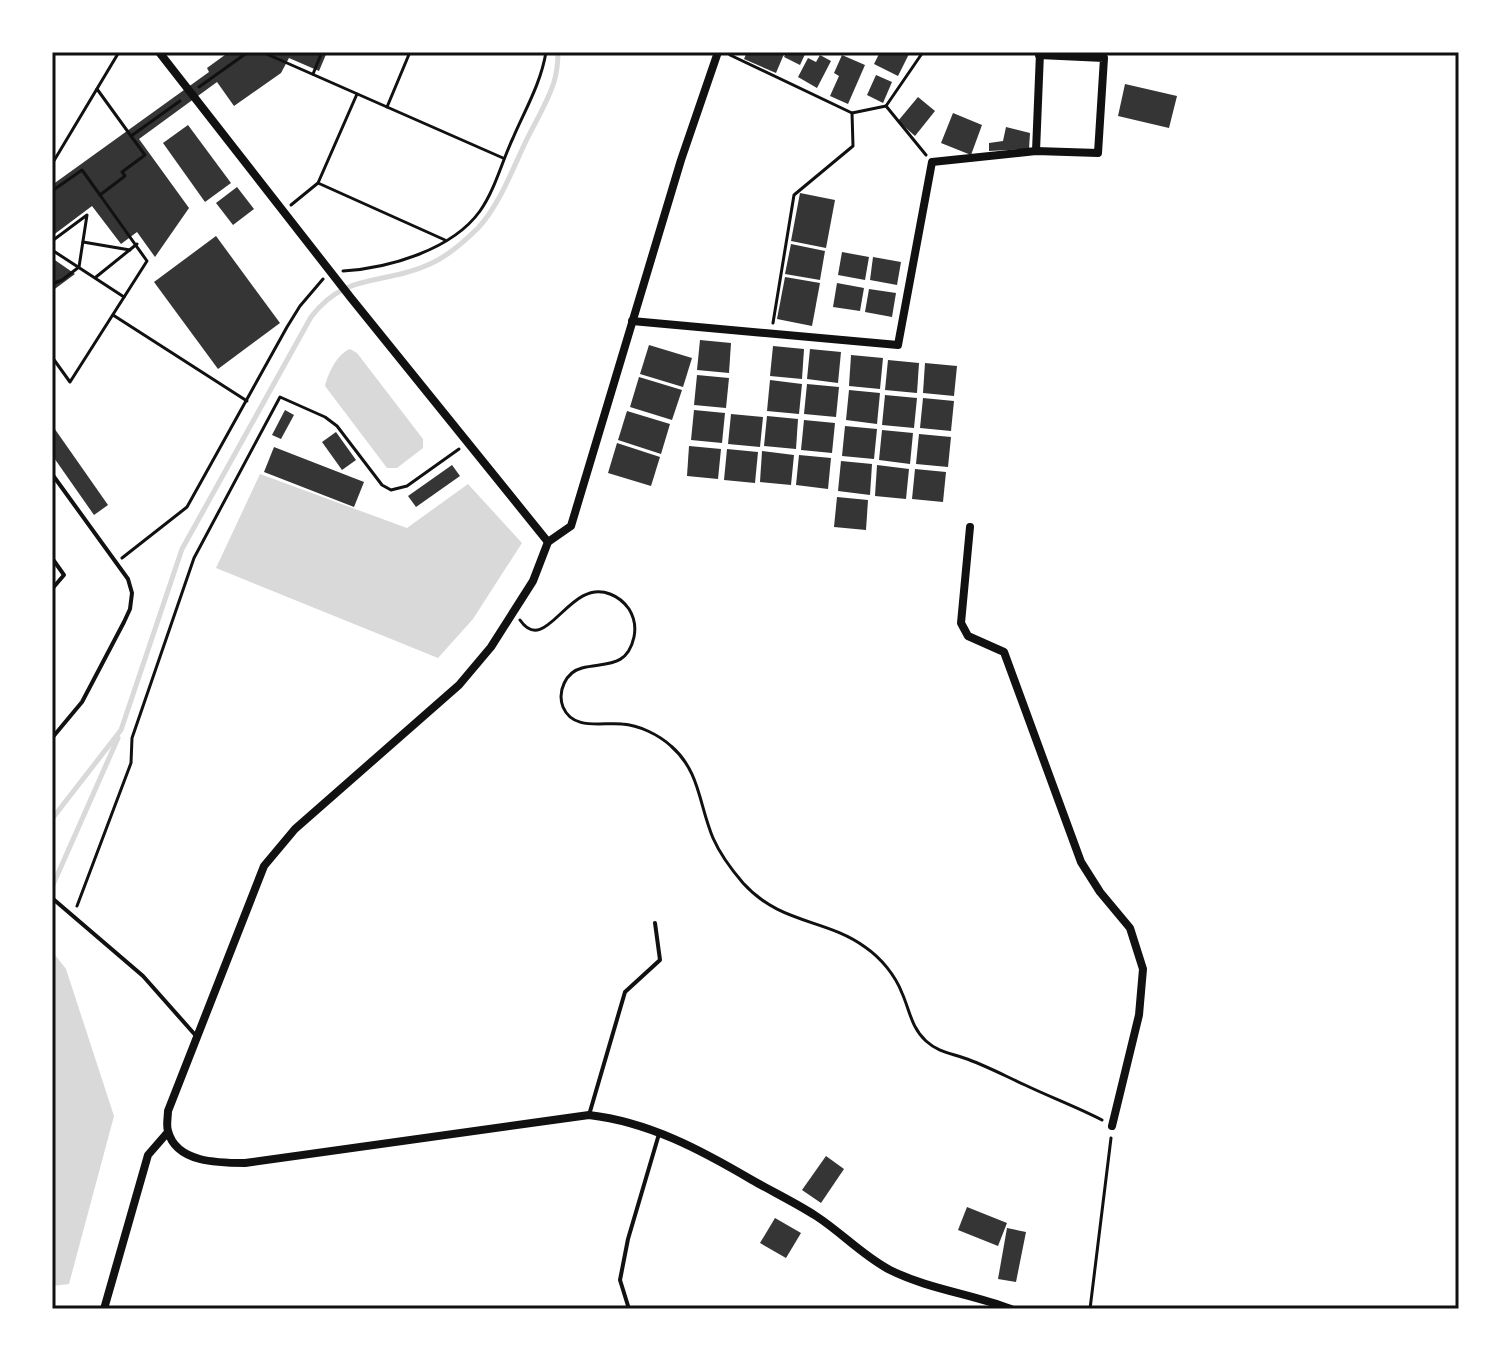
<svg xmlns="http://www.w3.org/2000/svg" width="1511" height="1361" font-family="'Asap Condensed',sans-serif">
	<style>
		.water { fill: #d9d9d9 }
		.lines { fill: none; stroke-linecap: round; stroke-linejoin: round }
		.stream { stroke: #d9d9d9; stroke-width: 5 }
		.building { fill: #353535 }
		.path { stroke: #111; stroke-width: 3 }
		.service { stroke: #111; stroke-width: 4 }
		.minor { stroke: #111; stroke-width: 8 }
		.neatline { fill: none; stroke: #111; stroke-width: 3 }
	</style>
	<rect width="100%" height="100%" fill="#fff"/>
	<!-- water -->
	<g class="water">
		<path d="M350 349 357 353 423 439V448L397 468H387L325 386C328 373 337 354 350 349Z"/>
		<polygon points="260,474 407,528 468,484 522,543 473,619 438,658 216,568"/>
		<polygon points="52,951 66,969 114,1116 69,1284 52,1286"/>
	</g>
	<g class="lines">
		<!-- stream -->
		<g class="stream">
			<path d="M52 819 121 730 182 549 311 317C346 271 383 286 430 264 448 256 464 242 478 228 501 203 513 167 528 137 537 119 548 101 554 82 557 72 558 62 558 52"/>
			<polyline points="52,887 118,738"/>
		</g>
	</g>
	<!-- building -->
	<g class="building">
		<polygon points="229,52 327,52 319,71 289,58 281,73 234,106 217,82 139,139 189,208 155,257 137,232 121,244 92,206 52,236 52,185 209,72 207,68"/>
		<polygon points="747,52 780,52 784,54 776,73 744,59"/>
		<polygon points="787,52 806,52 800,65 784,57"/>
		<polygon points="880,52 910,52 898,76 874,64"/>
		<polygon points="820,55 831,61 817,88 798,77 808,58 816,62"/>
		<polygon points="842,55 865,65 848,104 830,96 839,76 834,73"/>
		<polygon points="876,75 892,82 883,103 867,95"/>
		<polygon points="1125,84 1177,96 1169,128 1118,116"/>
		<polygon points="918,97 935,111 915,136 898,121"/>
		<polygon points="953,113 982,125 971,155 941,143"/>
		<polygon points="188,125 231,183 205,202 163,143"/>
		<polygon points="1006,127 1030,133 1029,149 989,151 989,143 1003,141"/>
		<polygon points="237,187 254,209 233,225 216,203"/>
		<polygon points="800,193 835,200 826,248 791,241"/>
		<polygon points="216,236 280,323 218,369 154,282"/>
		<polygon points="791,244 825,251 820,280 785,274"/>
		<polygon points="842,252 869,257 865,280 838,275"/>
		<polygon points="873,257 901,262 897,285 870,280"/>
		<polygon points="52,258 75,274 52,291"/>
		<polygon points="785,277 820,283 812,326 777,319"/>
		<polygon points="837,283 864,288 860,311 833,307"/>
		<polygon points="869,289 896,293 892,317 865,312"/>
		<polygon points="700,340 731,343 729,373 697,370"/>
		<polygon points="649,345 692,358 683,387 640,374"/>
		<polygon points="773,346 804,349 802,379 770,376"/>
		<polygon points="810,349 841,352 838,383 807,379"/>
		<polygon points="851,355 883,358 880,389 849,386"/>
		<polygon points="888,360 919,363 917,393 885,390"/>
		<polygon points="925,363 957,366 954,396 923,393"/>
		<polygon points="697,375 729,378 726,408 694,405"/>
		<polygon points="639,377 682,390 672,420 630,407"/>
		<polygon points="770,380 802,384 799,414 767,411"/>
		<polygon points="807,384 839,387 836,417 804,414"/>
		<polygon points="849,390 880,393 877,424 846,420"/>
		<polygon points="885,395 917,398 914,428 882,425"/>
		<polygon points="923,398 954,401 951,431 920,428"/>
		<polygon points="285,410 294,415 281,439 272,435"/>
		<polygon points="694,410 725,413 722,443 691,440"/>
		<polygon points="627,411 670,424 661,454 618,440"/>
		<polygon points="731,414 763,417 760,447 728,444"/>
		<polygon points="767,416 798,419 796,449 764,446"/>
		<polygon points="804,420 835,423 832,453 801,450"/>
		<polygon points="52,425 108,505 94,515 52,455"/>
		<polygon points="845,426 877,429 874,459 842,456"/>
		<polygon points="882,430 913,433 910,464 879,460"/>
		<polygon points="336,432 356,460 342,470 322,442"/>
		<polygon points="919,434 951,437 948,467 916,464"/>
		<polygon points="617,443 660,457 651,486 608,473"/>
		<polygon points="689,446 721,449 718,479 687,476"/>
		<polygon points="274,447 364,482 354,507 264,472"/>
		<polygon points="727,449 758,452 755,483 724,480"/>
		<polygon points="762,451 794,455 791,485 760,482"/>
		<polygon points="799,455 831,458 828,489 796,485"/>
		<polygon points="841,461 872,464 870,495 838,491"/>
		<polygon points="452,465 460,476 416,507 408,496"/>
		<polygon points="877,465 909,469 906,499 875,496"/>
		<polygon points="915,469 946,472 943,502 912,499"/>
		<polygon points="837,497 868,500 866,530 834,527"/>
		<polygon points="826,1156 844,1169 821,1203 802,1190"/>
		<polygon points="967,1207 1007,1223 998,1246 958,1230"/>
		<polygon points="775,1218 801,1233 786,1258 760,1243"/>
		<polygon points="1007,1228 1026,1232 1016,1282 998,1279"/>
	</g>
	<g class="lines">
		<!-- path -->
		<g class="path">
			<polyline points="262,52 387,107 410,52"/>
			<polyline points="730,55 852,113 886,106 926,155"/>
			<polyline points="313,74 322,52"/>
			<polyline points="199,87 248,52"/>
			<polyline points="97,89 131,136"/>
			<polyline points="886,106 923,52"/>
			<polyline points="387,107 503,158"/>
			<polyline points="52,164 119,52"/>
			<polyline points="318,183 445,240"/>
			<polyline points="52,191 82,170 100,195 125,176 122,172 145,155 131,136 180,101"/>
			<polyline points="291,205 318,183 357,94"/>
			<polyline points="52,241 87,215 79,267 62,280 52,284"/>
			<polyline points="83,242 130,250"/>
			<polyline points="52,250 124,297"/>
			<polyline points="52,266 52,271"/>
			<path d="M343 271C389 268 452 250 480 211 495 190 502 161 513 138 525 110 541 83 546 52"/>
			<polyline points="96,277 137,244"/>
			<polyline points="113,315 247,401"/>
			<polyline points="773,323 794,195 853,146 852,113"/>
			<polyline points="52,357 70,382 147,261 100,195"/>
			<polyline points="122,558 187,507 287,327 300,306 323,279"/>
			<path d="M520 620C546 658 569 577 610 594 618 597 624 602 629 609 634 617 636 627 634 637 627 669 604 662 582 668 566 672 557 691 563 707 573 731 602 722 622 724 639 725 659 735 671 746 700 771 699 805 713 838 720 854 731 869 743 883 781 925 825 918 865 947 881 958 895 975 902 993 910 1011 911 1027 926 1041 938 1052 950 1053 964 1058 985 1065 1005 1076 1025 1085 1050 1097 1077 1107 1102 1120"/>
			<polyline points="77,906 131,763 132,738 194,558 280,397 325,417 337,426 382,485 391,490 407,486 459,449"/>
			<polyline points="1090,1309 1111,1138"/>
		</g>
		<!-- service -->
		<g class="service">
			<polyline points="52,474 128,579 132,593 130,609 124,622 82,702 52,738"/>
			<polyline points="52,558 64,575 52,589"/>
			<polyline points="52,898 143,976 197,1037"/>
			<polyline points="589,1115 625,992 660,960 655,923"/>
			<polyline points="629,1309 620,1280 628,1239 659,1134"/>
		</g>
		<!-- minor -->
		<g class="minor">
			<polyline points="159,52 351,298 548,542"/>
			<path d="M718 52 681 160 571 526 548 542 533 581 491 647 459 685 295 829 264 866 168 1111C168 1117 166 1125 168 1131 176 1163 219 1163 245 1163L589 1115C649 1122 701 1150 752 1180 773 1192 796 1203 816 1216 841 1232 863 1256 890 1270 928 1289 972 1294 1011 1309"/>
			<polyline points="1036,151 1040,53"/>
			<polyline points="632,321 898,345 932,162 1036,151 1098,153 1104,58 1039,55"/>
			<polyline points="970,527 961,623 968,636 1004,652 1081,862 1100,892 1130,928 1143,969 1139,1015 1112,1126"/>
			<polyline points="104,1309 148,1155 168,1132"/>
		</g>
	</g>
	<!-- border -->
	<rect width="1511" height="1361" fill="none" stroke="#ffffff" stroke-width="108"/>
	<rect x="54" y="54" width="1403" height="1253" class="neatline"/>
</svg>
